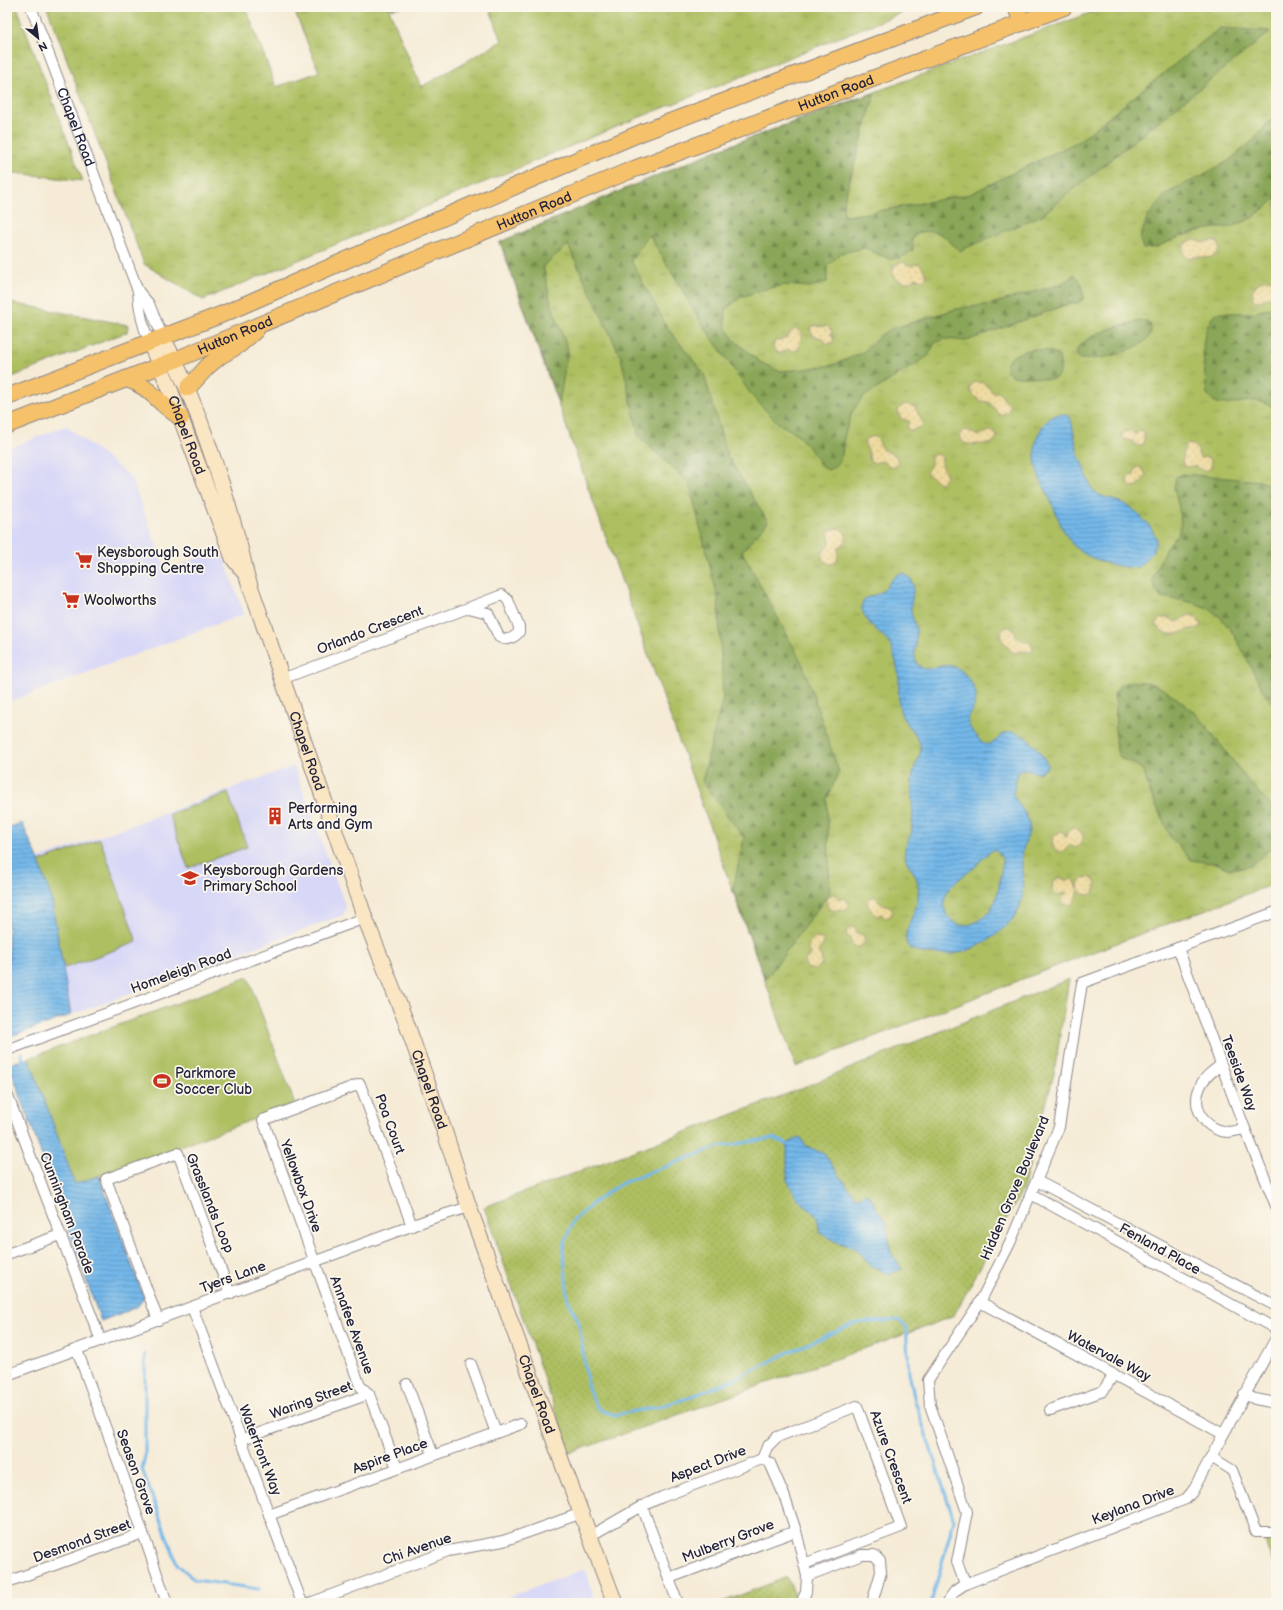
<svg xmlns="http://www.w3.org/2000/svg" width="1283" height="1610" font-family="'Balsamiq Sans',sans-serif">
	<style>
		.built { fill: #d7d7f8 }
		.grass { fill: url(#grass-tufts); stroke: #68704e }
		.forest { fill: url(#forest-firs); stroke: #56644a }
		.sand { fill: url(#sand-dots); stroke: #887e6c }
		.park { fill: url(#park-dots); stroke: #68704e }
		.pitch { fill: #aebf62; stroke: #68704e }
		.water { fill: url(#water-rules); stroke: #4a6d92; fill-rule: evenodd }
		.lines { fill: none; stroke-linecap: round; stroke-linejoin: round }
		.stream { stroke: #73b8e9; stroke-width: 3 }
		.minor-casing { stroke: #8c8688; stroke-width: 12 }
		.secondary-casing { stroke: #8c8688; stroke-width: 17 }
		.primary-casing { stroke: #8c8688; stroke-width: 18 }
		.minor { stroke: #fff; stroke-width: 10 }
		.secondary { stroke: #fbe6c4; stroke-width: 15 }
		.primary { stroke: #f5c16b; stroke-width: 16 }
		.labels { text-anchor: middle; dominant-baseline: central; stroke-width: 3.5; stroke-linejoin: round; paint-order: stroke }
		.street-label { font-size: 14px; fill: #22223b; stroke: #fbf7ec }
		.poi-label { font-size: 14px; fill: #22223b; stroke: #fbf7ec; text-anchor: start }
	</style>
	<defs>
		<pattern id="grass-tufts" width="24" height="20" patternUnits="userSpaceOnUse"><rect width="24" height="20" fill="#aebf62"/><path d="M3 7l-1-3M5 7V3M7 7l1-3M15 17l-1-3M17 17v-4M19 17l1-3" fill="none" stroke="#95a456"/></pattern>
		<pattern id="forest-firs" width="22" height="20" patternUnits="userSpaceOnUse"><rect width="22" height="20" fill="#8aa658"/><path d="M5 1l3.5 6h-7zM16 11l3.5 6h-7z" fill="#70874a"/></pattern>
		<pattern id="sand-dots" width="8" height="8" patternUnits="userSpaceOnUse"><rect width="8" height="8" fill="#eeda9e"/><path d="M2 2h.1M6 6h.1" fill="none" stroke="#ccbb89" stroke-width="1.8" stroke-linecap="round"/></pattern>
		<pattern id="park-dots" width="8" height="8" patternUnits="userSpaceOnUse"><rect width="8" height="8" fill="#aebf62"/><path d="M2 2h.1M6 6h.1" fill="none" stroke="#95a456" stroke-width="1.8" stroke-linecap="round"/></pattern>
		<pattern id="water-rules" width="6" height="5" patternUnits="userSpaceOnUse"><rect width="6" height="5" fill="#73b8e9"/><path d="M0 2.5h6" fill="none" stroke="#5e95be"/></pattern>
	</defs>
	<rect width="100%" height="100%" fill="#fbf7ec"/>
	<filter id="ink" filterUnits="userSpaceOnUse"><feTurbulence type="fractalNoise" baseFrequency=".025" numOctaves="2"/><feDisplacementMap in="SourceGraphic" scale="8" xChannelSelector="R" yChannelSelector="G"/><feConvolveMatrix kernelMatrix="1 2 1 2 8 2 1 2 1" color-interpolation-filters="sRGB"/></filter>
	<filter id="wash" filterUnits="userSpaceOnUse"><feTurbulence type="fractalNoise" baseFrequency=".012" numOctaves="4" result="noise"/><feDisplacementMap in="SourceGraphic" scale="16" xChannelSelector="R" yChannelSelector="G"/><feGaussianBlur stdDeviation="0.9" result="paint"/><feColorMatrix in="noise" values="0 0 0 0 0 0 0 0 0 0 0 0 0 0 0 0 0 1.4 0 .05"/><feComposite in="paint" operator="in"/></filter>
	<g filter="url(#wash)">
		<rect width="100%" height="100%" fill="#f5ebd6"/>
		<!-- built -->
		<g class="built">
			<polygon points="66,426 131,477 166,570 221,550 244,614 11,701 7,689 7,449"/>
			<polygon points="294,766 346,908 343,915 71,1015 52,961 51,897 38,859"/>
			<polygon points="585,1569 596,1603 491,1603"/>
		</g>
		<!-- grass -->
		<g class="grass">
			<polygon points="7,7 17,7 83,181 7,172"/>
			<polygon points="47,7 249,7 246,8 276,87 319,72 293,7 401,7 389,9 421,87 502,41 489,7 916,7 633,120 203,300 144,264"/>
			<polygon points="1106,7 1276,7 1276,883 1072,960 796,1067 500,242 717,150"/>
			<polygon points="7,302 128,325 127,332 7,379"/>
		</g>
		<!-- forest -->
		<g class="forest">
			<path d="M1220 28 1271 31 1042 215 959 251C943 235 940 228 916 233L912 240 913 250 900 258 889 259 865 248 841 253 827 267V282L811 287 784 285 762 290 741 297 726 309 725 326 734 340 760 362 779 371 805 369 833 365 862 353 883 333 891 329 956 309 991 304 1061 284 1074 275C1083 279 1082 290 1084 298L1078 303H1071L966 341 945 339 935 343 928 356 862 398 852 412 844 437 842 455 836 466 828 470 821 466 811 450 797 434 778 423 752 396 699 319 649 234 631 261 667 327 704 374 727 455 768 522 742 551 803 665 839 772 827 799 830 892 765 980 733 890 744 838 702 781 723 697 718 598 689 483 639 437 621 357 568 245 543 266 551 303 568 349 559 404 500 242 717 150 875 93 843 204 844 216 868 213 970 194 1079 141Z"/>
			<polygon points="1276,113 1276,198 1272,202 1252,218 1232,227 1207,229 1181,236 1157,247 1143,249 1140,239 1147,218 1166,194 1227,162 1256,138"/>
			<path d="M1276 306V409C1252 392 1239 408 1217 403 1214 402 1210 398 1207 395 1205 368 1196 335 1216 313H1253Z"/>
			<path d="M1141 321H1147L1151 325C1151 331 1151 336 1146 340 1133 352 1098 361 1080 359L1077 355V348C1094 331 1118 326 1141 321Z"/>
			<path d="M1033 349 1049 351 1058 355C1061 362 1063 376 1053 379 1046 380 1037 378 1031 377 1025 377 1015 378 1010 374 1007 372 1006 370 1006 367 1007 355 1023 351 1033 349Z"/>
			<path d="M1182 474 1260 481 1276 488V709C1253 682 1239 627 1211 610 1198 602 1175 599 1160 597L1156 590 1152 579 1166 548 1178 534 1181 525 1179 508 1174 488 1176 477Z"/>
			<path d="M1129 682C1134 682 1140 681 1145 682 1162 684 1189 707 1201 719L1249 782 1276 811V844L1252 864 1243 868 1229 869 1218 864 1191 860 1171 838 1149 790 1143 770 1133 763 1122 759 1118 754 1115 742 1116 706 1114 694 1120 685Z"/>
		</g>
		<!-- sand -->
		<g class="sand">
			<path d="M1192 240H1196L1202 243C1209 242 1211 239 1218 242L1220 249C1211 263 1205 255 1195 257 1193 257 1191 258 1189 259 1182 255 1182 249 1186 243Z"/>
			<path d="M903 262 911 266 919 263 926 274V278L922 280 916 278C907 286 896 282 892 271L896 264Z"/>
			<path d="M1265 279 1273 280C1277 286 1276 292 1271 297H1265L1261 301H1255L1253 299 1252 291 1257 284Z"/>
			<polygon points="813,325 820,327 827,326 832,331 831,334 834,339 831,344 827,344 823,338 813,336 810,329"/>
			<polygon points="795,328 801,332 802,334 798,350 793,351 787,349 781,353 777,352 773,347 775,341 787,338 792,331"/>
			<path d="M976 382 984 383 992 392C1003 392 999 392 1004 400 1006 402 1008 403 1010 405L1009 410 1003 414H999L989 402 980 401C977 398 971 393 970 389L971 385Z"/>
			<polygon points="906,404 915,407 923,423 923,426 917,428 912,431 907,429 909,421 901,419 898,412 900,407"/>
			<path d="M964 430H967L978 436C985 433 995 426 997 437L992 443 989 444C978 443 967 448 960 439L959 434Z"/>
			<polygon points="1131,430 1135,435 1140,430 1144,432 1144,440 1142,446 1138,446 1132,441 1126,440 1122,437 1123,433"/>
			<polygon points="873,436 878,439 882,449 896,456 898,462 896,467 891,467 882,461 875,463 870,461 868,450 864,443 866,439"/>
			<path d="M1190 444C1199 446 1197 451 1200 458L1206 457 1210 459 1212 466 1210 469 1204 471 1195 466 1185 467 1182 461C1185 455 1182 451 1186 445Z"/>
			<path d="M935 454 940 455 942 457 941 465 946 473 945 479 941 483C936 482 935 477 929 476L926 472 931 465V457Z"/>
			<polygon points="1139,467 1143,469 1146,476 1138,486 1132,487 1128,484 1127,479 1130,476 1134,475 1135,469"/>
			<path d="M838 528C849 532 849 541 839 547L837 561 833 564C828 564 820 560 822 554 823 550 828 547 830 543L828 531Z"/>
			<path d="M1191 615 1196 617 1201 624 1199 629H1189C1179 635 1170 636 1160 630L1156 623 1160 618H1168L1178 622 1186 616Z"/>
			<polygon points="1006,627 1013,628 1017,638 1031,643 1033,649 1031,652 1021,651 1015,653 1011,651 1002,640 1001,632"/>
			<path d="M1073 828H1076L1082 833C1085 840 1081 844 1076 848L1069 845C1063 858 1047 851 1054 835L1061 831 1066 838 1067 832Z"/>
			<path d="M1059 877 1065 880 1072 879C1081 886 1079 899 1071 905L1065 904 1062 901V897L1066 894V892L1058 895 1052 889 1053 882Z"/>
			<circle cx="1087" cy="886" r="9"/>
			<polygon points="835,893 839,899 844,897 849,903 847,909 845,910 840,909 834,911 828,908 826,899 829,896"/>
			<path d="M873 896 877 898 880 903C886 906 890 904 893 911L891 916 885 918 881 914 877 916C873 914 868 906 867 902Z"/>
			<polygon points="851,927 855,927 857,933 863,935 865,940 864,943 858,948 852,946 850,939 846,934 847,930"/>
			<path d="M814 938 823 939 824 944 818 951C824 960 823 966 814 970L807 968 805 965V960L811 955 808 950 809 942Z"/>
		</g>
		<!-- park -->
		<g class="park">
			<polygon points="1069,979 1054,1074 1023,1189 954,1315 931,1325 570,1453 484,1207 787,1094"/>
			<polygon points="1276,1537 1276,1571 1265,1541"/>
			<polygon points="787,1577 797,1600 796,1603 720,1603"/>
		</g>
		<!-- pitch -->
		<g class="pitch">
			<polygon points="228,793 247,847 188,868 169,814"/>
			<polygon points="100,839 137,942 65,968 28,866"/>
			<polygon points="248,977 295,1104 75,1185 29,1058"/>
		</g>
		<!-- water -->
		<g class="water">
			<path d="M1058 414 1068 415 1071 419 1078 454 1092 489 1099 495 1125 504 1133 509 1148 524 1156 537V542L1152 553 1138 567C1120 569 1089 560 1075 547 1064 536 1059 519 1052 504 1047 491 1038 478 1036 465 1032 445 1039 421 1058 414Z"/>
			<path d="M901 573C920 578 911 595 911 609 911 616 915 623 916 630 918 641 911 656 918 665 929 678 949 652 967 677 971 682 976 689 976 696 976 713 960 715 973 732 977 736 979 741 984 743 992 748 998 737 1004 734 1021 725 1041 751 1047 764V768L1038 773 1029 770H1021L1018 773 1013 794C1017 804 1027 813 1029 823 1031 833 1023 845 1022 856 1021 871 1025 888 1021 903 1014 928 976 952 951 954 941 955 916 955 909 947 899 937 915 915 917 903 919 894 919 885 916 877 912 868 902 859 905 849 907 841 912 836 912 827 914 809 910 791 913 773 915 763 923 755 920 744 917 733 907 726 902 716 897 705 899 691 899 679 898 667 894 653 889 643 882 632 861 621 862 606 862 597 874 596 880 593 889 587 890 577 901 573ZM994 850C997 851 1001 854 1002 858 1004 863 1001 868 1001 873 998 894 995 914 974 923 969 925 964 926 959 925 953 923 949 918 946 913 937 890 962 878 976 866 981 861 987 852 994 850Z"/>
			<polygon points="22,823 38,859 51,897 71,1015 9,1037 7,828"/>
			<polygon points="29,1058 75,1184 99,1176 144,1298 137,1307 101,1321 9,1064"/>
			<polygon points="800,1137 805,1145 824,1154 856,1198 868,1193 886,1224 891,1253 902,1269 888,1274 870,1265 856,1248 839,1243 820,1233 817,1216 798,1199 787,1180 787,1144"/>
		</g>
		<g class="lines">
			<!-- stream -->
			<g class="stream">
				<polyline points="22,1053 23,1064"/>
				<polyline points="787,1144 773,1138 717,1147 622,1183 598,1199 573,1221 563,1248 568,1299 579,1323 588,1388 596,1406 602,1411 615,1415 661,1406 688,1398 735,1379 789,1352 856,1323 899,1320 906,1327 909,1373 915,1401 954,1520 931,1603"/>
				<polyline points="145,1354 145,1456 142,1469 177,1564 195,1580 259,1589"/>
			</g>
		</g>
	</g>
	<g filter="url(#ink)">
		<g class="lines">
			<!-- minor casing -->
			<g class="minor-casing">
				<g id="minor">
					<path id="s1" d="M31 7 138 291C139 310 142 326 150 343"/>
					<polyline points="138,291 149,304 163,338"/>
					<path d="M282 679 502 595 508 600 519 627V632C514 638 507 642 499 637L488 613 469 608"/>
					<polyline points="1178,948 1245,1129 1276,1206"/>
					<polyline points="7,1050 365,918"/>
					<path d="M1221 1065C1213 1071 1204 1077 1200 1087 1191 1107 1204 1129 1227 1132 1233 1132 1239 1130 1245 1129"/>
					<polyline points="7,1094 101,1341"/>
					<polyline points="1037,1181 1276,1306"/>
					<polyline points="1031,1194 1276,1329"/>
					<polyline points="7,1254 60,1235"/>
					<polyline points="980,1302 1223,1434"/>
					<polyline points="192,1307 302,1603"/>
					<polyline points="158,1320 106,1179 178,1153 230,1294"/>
					<polyline points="77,1350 123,1475 167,1603"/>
					<polyline points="471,1364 496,1433"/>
					<polyline points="7,1375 430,1219 469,1207"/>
					<polyline points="407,1384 433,1455"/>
					<polyline points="1244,1394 1255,1399 1276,1403"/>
					<polyline points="1050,1410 1103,1391 1114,1374"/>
					<polyline points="240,1440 369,1394"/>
					<polyline points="1211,1457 1232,1470 1256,1532 1276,1532"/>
					<polyline points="762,1459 767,1447 777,1437 857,1406 901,1527 804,1564"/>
					<polyline points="397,1468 369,1394 360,1386 263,1120 360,1084 412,1226"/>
					<polyline points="642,1506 678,1603"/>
					<polyline points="269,1515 521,1424"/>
					<polyline points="590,1536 642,1506 662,1497 762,1459 770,1463 784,1495 796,1531 807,1576 806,1592 801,1603"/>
					<polyline points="807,1576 862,1555 874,1555 880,1561 881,1572 872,1603"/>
					<polyline points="669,1578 796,1531"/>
					<polyline points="7,1582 143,1533"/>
					<polyline points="965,1584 957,1562 967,1512 930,1405 928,1380 980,1302 1010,1243 1059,1127 1082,983 1276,912"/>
					<polyline points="310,1603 448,1551 503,1541 582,1513"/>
					<polyline points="946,1603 955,1591 965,1584 1186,1499 1192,1492 1276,1338"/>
				</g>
			</g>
			<!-- secondary casing -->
			<g class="secondary-casing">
				<g id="secondary">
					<path id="s2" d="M163 338C189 386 206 436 223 488 231 517 241 545 246 574L365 918 406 1022 445 1133 469 1207 563 1465 615 1603"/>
					<path id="s3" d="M150 343 168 384 233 558 243 571"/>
				</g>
			</g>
			<!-- primary casing -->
			<g class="primary-casing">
				<g id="primary">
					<polyline points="1016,7 1022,23"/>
					<path d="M126 379C142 383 151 393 163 404 168 409 175 413 181 418"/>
					<polyline points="188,388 208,366 220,356 239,345 256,330"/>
					<polyline points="7,397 223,314 520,184 643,132 976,7"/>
					<path id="s4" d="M7 425 175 360 629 171 803 105 1064 7"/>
				</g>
			</g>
			<!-- minor -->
			<use href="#minor" class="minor"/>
			<!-- secondary -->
			<use href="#secondary" class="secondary"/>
			<!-- primary -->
			<use href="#primary" class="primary"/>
		</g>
	</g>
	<!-- icons -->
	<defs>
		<g id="supermarket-bare" transform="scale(1.38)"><path d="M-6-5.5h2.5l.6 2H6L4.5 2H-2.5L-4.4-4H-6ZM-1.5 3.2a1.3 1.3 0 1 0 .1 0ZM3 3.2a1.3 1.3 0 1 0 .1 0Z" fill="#c8321e" stroke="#fbf7ec" stroke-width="2.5" paint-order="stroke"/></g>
		<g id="building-bare" transform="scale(1.38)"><path d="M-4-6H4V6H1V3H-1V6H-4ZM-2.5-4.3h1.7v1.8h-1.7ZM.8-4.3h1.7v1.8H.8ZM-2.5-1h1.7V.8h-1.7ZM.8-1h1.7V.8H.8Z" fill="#c8321e" stroke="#fbf7ec" stroke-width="2.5" paint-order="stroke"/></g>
		<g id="school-bare" transform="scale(1.38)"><path d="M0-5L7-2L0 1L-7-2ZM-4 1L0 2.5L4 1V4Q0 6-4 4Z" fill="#c8321e" stroke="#fbf7ec" stroke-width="2.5" paint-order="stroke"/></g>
		<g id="stadium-bare" transform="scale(1.38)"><path d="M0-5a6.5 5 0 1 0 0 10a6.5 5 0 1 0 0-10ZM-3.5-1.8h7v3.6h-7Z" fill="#c8321e" stroke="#fbf7ec" stroke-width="2.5" paint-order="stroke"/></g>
	</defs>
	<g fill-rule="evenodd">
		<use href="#supermarket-bare" x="84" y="560"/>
		<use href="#supermarket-bare" x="71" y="600"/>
		<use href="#building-bare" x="275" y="816"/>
		<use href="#school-bare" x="190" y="878"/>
		<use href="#stadium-bare" x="162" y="1081"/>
	</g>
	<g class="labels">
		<!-- street labels -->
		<g class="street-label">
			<text stroke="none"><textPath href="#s4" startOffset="893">Hutton Road</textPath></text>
			<text stroke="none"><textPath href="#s1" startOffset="128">Chapel Road</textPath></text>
			<text stroke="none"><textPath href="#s4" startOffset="569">Hutton Road</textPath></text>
			<text stroke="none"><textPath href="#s4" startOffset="245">Hutton Road</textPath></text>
			<text stroke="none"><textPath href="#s3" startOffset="99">Chapel Road</textPath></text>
			<text transform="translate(370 630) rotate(-21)">Orlando Crescent</text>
			<text stroke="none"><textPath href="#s2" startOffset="438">Chapel Road</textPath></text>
			<text transform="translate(181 971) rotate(-20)">Homeleigh Road</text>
			<text transform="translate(1239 1073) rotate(70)">Teeside Way</text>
			<text stroke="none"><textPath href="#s2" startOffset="798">Chapel Road</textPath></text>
			<text transform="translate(390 1124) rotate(70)">Poa Court</text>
			<text transform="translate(301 1186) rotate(70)">Yellowbox Drive</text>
			<text transform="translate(1015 1188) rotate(-67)">Hidden Grove Boulevard</text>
			<text transform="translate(210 1203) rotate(68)">Grasslands Loop</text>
			<text transform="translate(67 1213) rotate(69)">Cunningham Parade</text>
			<text transform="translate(1160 1249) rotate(29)">Fenland Place</text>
			<text transform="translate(233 1277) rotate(-20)">Tyers Lane</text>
			<text transform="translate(352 1325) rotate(70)">Annafee Avenue</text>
			<text transform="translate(1109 1356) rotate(28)">Watervale Way</text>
			<text stroke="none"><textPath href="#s2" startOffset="1121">Chapel Road</textPath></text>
			<text transform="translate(311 1400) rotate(-20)">Waring Street</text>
			<text transform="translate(260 1450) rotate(69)">Waterfront Way</text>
			<text transform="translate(390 1456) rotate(-20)">Aspire Place</text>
			<text transform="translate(891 1457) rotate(70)">Azure Crescent</text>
			<text transform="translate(708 1464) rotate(-21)">Aspect Drive</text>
			<text transform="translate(136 1472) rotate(70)">Season Grove</text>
			<text transform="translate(1133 1505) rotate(-21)">Keylana Drive</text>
			<text transform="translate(82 1541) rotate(-20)">Desmond Street</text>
			<text transform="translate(728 1541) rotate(-21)">Mulberry Grove</text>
			<text transform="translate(417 1549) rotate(-19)">Chi Avenue</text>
		</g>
		<!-- poi labels -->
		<g class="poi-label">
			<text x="97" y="552">Keysborough South<tspan x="97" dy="16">Shopping Centre</tspan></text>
			<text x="84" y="600">Woolworths</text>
			<text x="288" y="808">Performing<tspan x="288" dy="16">Arts and Gym</tspan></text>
			<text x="203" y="870">Keysborough Gardens<tspan x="203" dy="16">Primary School</tspan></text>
			<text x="175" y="1073">Parkmore<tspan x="175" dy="16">Soccer Club</tspan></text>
		</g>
	</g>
	<!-- margin -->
	<rect width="1283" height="1610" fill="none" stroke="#fbf7ec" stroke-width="24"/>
	<!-- north arrow -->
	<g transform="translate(38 38) rotate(151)" stroke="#fbf7ec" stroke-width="3" paint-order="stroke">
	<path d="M0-3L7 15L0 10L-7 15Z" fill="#22223b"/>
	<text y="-6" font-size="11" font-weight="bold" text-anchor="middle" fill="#22223b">N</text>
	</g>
</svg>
